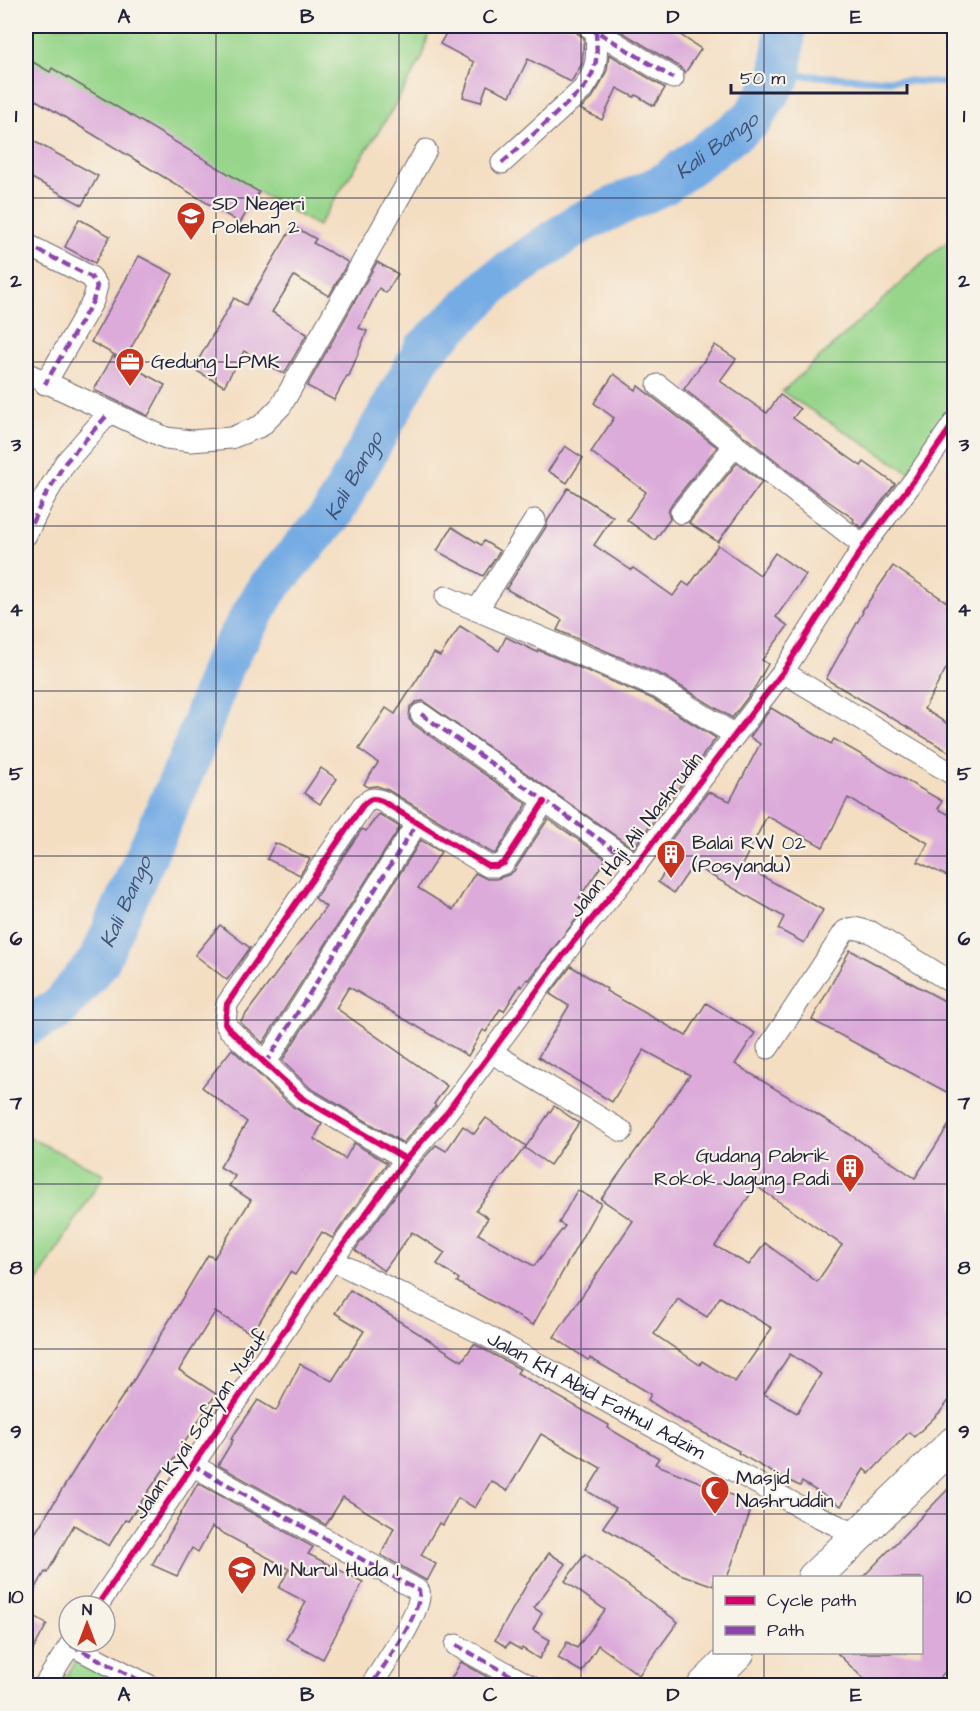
<svg xmlns="http://www.w3.org/2000/svg" width="980" height="1711" font-family="'Architects Daughter',sans-serif">
	<style>
		.green { fill: #96d58a; stroke: #5c7c62; stroke-width: 1.5 }
		.lines { fill: none; stroke-linecap: round; stroke-linejoin: round }
		.stream { stroke: #76ace4; stroke-width: 7 }
		.river { stroke: #76ace4; stroke-width: 42 }
		.building { fill: #dcabda; fill-rule: evenodd }
		.minor-casing { stroke: #6c646a; stroke-width: 23 }
		.primary-casing { stroke: #6c646a; stroke-width: 35 }
		.minor { stroke: #fff; stroke-width: 21 }
		.primary { stroke: #fff; stroke-width: 33 }
		.quiet { stroke: #8e44ad; stroke-width: 4.5; stroke-dasharray: 9 4.5; stroke-linecap: butt }
		.cycleway-casing { stroke: #f7f3e8; stroke-width: 10 }
		.cycleway { stroke: #d6006c; stroke-width: 6 }
		.grid { fill: none; stroke: #22223b; stroke-width: 1.5; stroke-opacity: 0.55 }
		.labels { text-anchor: middle; dominant-baseline: central; stroke-width: 4.5; stroke-linejoin: round; paint-order: stroke }
		.poi-label { font-size: 20px; fill: #22223b; stroke: #f7f3e8; text-anchor: start }
		.street-label { font-size: 20px; fill: #22223b; stroke: #f7f3e8 }
		.water-label { font-size: 21px; font-style: italic; fill: #3f5276; stroke: #f7f3e8 }
		.neatline { fill: none; stroke: #22223b; stroke-width: 2 }
		.grid-label { font-size: 20px; text-anchor: middle; font-weight: bold; fill: #22223b }
	</style>
	<rect width="100%" height="100%" fill="#f7f3e8"/>
	<filter id="ink" filterUnits="userSpaceOnUse"><feTurbulence type="fractalNoise" baseFrequency=".0167" numOctaves="2"/><feDisplacementMap in="SourceGraphic" scale="12" xChannelSelector="R" yChannelSelector="G"/><feConvolveMatrix kernelMatrix="1 2 1 2 8 2 1 2 1" color-interpolation-filters="sRGB"/></filter>
	<filter id="wash" filterUnits="userSpaceOnUse"><feTurbulence type="fractalNoise" baseFrequency=".008" numOctaves="4" result="noise"/><feDisplacementMap in="SourceGraphic" scale="24" xChannelSelector="R" yChannelSelector="G"/><feGaussianBlur stdDeviation="1.35" result="paint"/><feColorMatrix in="noise" values="0 0 0 0 0 0 0 0 0 0 0 0 0 0 0 0 0 1.4 0 .05"/><feComposite in="paint" operator="in"/></filter>
	<g filter="url(#wash)">
		<rect width="100%" height="100%" fill="#f4dec2"/>
		<!-- green -->
		<g class="green">
			<polygon points="26,26 431,26 422,58 387,118 318,226 26,62"/>
			<polygon points="954,238 954,409 909,472 782,392 939,248"/>
			<polygon points="26,1136 104,1174 26,1300"/>
			<polygon points="77,1660 127,1686 60,1686"/>
		</g>
		<g class="lines">
			<!-- stream -->
			<polyline class="stream" points="781,74 864,79 954,83"/>
			<!-- river -->
			<path class="river" id="s1" d="M26 1025 57 1010 99 961 191 755 223 665 267 589 332 514 424 350 497 280 580 223 664 184 752 119 781 74 785 26"/>
		</g>
		<g id="blocks">
			<!-- building -->
			<g class="building">
				<polygon points="450,26 575,26 577,33 584,38 582,64 571,82 528,59 510,96 487,85 481,102 463,97 474,62 440,44"/>
				<polygon points="612,26 667,26 701,49 685,73 680,67"/>
				<polygon points="609,54 665,88 654,106 636,95 634,97 617,88 602,120 580,109 592,98 599,87 607,70"/>
				<polygon points="26,58 50,72 52,68 259,192 240,223 26,94"/>
				<polygon points="26,137 98,176 82,205 26,175"/>
				<polygon points="79,219 110,236 95,263 65,247"/>
				<polygon points="293,226 316,239 313,243 348,262 329,296 294,276 272,312 307,334 284,374 244,351 224,386 193,369 234,298 246,305"/>
				<polygon points="139,256 173,274 124,360 91,342"/>
				<polygon points="377,262 398,274 386,293 379,288 359,328 367,331 349,376 347,376 334,400 307,386"/>
				<polygon points="715,345 736,359 720,381 767,413 780,395 800,409 793,418 861,466 864,462 895,484 862,528 853,521 854,519 822,497 684,389"/>
				<polygon points="113,356 165,385 148,416 94,390"/>
				<polygon points="614,374 636,390 638,386 717,447 671,505 668,512 670,519 655,540 627,520 646,492 591,452 614,418 594,403"/>
				<polygon points="565,446 583,458 567,483 548,471"/>
				<polygon points="737,463 762,482 718,542 689,523"/>
				<polygon points="568,488 613,517 594,545 631,570 633,568 673,596 683,582 689,586 718,545 760,575 775,553 806,575 776,617 788,626 762,660 768,664 754,689 732,718 664,676 557,630 562,620 506,589 546,527 548,520"/>
				<polygon points="452,527 481,545 484,541 500,551 483,576 437,551"/>
				<polygon points="893,566 954,607 954,654 924,709 954,728 954,755 826,679 863,612 862,611"/>
				<polygon points="460,626 499,651 506,637 537,652 538,650 653,699 716,738 633,848 423,701 416,702 410,707 409,719 413,724 527,804 496,853 492,853 388,790 377,786 368,787 364,784 378,763 359,749 386,708 395,714 434,653 440,656"/>
				<polygon points="771,708 831,744 834,739 942,801 938,809 954,817 954,865 949,877 918,862 928,843 848,798 823,847 767,816 742,865 823,910 804,943 778,929 784,917 693,865 674,893 658,882 675,857 664,849 708,792 730,801 760,744 750,737"/>
				<polygon points="321,768 337,779 320,804 304,793"/>
				<polygon points="379,814 400,827 263,1043 240,1022 326,907 315,898 362,829 366,831"/>
				<polygon points="548,819 606,859 579,898 588,904 529,980 527,979 522,987 520,985 504,1011 500,1009 486,1032 483,1030 468,1056 349,987 336,1008 447,1086 434,1104 436,1106 434,1108 403,1143 310,1088 282,1061 421,840 441,852 418,888 453,910 475,873 487,879 496,879 508,875 514,871"/>
				<polygon points="275,843 310,859 300,875 267,859"/>
				<polygon points="220,925 250,948 227,980 195,955"/>
				<polygon points="850,950 954,1006 954,1096 812,1020"/>
				<path d="M571 966 607 989 606 991 686 1036 706 1003 755 1033 735 1064 849 1134 915 1178 954 1117V1394L940 1412 914 1437 909 1432 869 1474 864 1469 841 1506 802 1482 800 1486 779 1476 738 1453 739 1451 677 1419 648 1400 651 1394 590 1358 588 1360 554 1337 633 1221 601 1199 690 1075 644 1050 612 1102 538 1057 569 1006 550 994ZM756 1186 842 1245 817 1282 765 1243 749 1265 715 1246ZM720 1297 772 1328 735 1382 702 1361 700 1365 654 1334 678 1299 707 1317ZM790 1354 821 1374 797 1413 764 1394Z"/>
				<polygon points="232,1049 293,1107 322,1124 314,1139 345,1159 354,1143 387,1163 334,1236 332,1238 322,1232 295,1275 290,1272 252,1334 215,1312 179,1370 216,1394 168,1468 166,1466 128,1521 125,1520 109,1546 74,1525 47,1573 45,1572 26,1605 26,1530 34,1535 93,1440 135,1378 208,1255 214,1258 251,1200 229,1186 235,1176 220,1167 247,1122 202,1087"/>
				<polygon points="554,1106 579,1123 550,1165 525,1148"/>
				<polygon points="486,1118 526,1146 476,1210 488,1218 478,1234 534,1266 565,1226 559,1223 577,1190 601,1203 533,1325 457,1282 459,1279 437,1264 445,1253 412,1232 384,1271 355,1250 416,1167 436,1145 446,1151 463,1126 474,1134"/>
				<polygon points="350,1290 462,1361 474,1344 518,1368 520,1369 517,1373 609,1425 608,1428 659,1458 655,1464 753,1504 727,1578 714,1578 714,1586 680,1574 603,1527 616,1508 587,1491 601,1468 541,1434 507,1491 491,1481 475,1508 458,1498 443,1525 439,1523 421,1555 436,1564 427,1581 381,1555 394,1528 343,1497 326,1525 218,1465 233,1440 231,1439 258,1400 276,1411 300,1364 332,1381 364,1331 335,1313"/>
				<polygon points="198,1483 313,1547 308,1554 363,1582 323,1659 286,1639 306,1602 279,1588 289,1569 212,1527 198,1552 192,1548 177,1576 152,1565"/>
				<polygon points="954,1483 954,1662 932,1686 871,1686 837,1653 921,1653 921,1578 862,1578"/>
				<polygon points="549,1553 566,1564 534,1608 542,1613 533,1630 550,1640 539,1659 522,1648 521,1650 509,1643 506,1647 495,1640 527,1584"/>
				<polygon points="585,1554 678,1622 639,1675 598,1645 582,1672 558,1658 567,1642 577,1648 605,1610 565,1581"/>
				<polygon points="26,1612 47,1624 26,1663"/>
				<polygon points="461,1662 503,1686 447,1686"/>
			</g>
		</g>
	</g>
	<g filter="url(#ink)">
		<use href="#blocks" fill-opacity="0" stroke="#6c646a" stroke-width="1.5"/>
		<g class="lines">
			<!-- minor casing -->
			<g class="minor-casing">
				<g id="minor">
					<polyline points="588,26 673,78"/>
					<path d="M502 163 583 89C599 67 597 56 596 30"/>
					<polyline points="26,244 91,277 97,286 93,301 45,384"/>
					<polyline points="26,373 166,438 191,441 231,438 261,426 281,406 426,150"/>
					<polyline points="658,385 864,546"/>
					<polyline points="681,513 735,445"/>
					<polyline points="26,535 44,498 65,463 109,413"/>
					<polyline points="446,597 659,688 735,735"/>
					<polyline points="477,610 535,520"/>
					<polyline points="783,672 954,775"/>
					<polyline points="421,714 636,865"/>
					<polyline points="768,1048 845,931 854,928 871,932 954,984"/>
					<polyline points="491,1052 622,1131"/>
					<polyline points="265,1064 417,823"/>
					<path d="M406 1159 302 1098 229 1029 225 1023 227 1004 363 805C370 799 372 797 382 801L488 866H496L504 863 544 802"/>
					<path id="s2" d="M332 1260 483 1334 815 1515 857 1535"/>
					<path d="M192 1465 419 1591C424 1609 382 1668 371 1686"/>
					<polyline points="97,1606 332,1260 406,1159 444,1116 574,941 636,865 783,672 864,546 915,479 954,423"/>
					<polyline points="71,1645 150,1686"/>
					<polyline points="456,1645 530,1686"/>
					<polyline points="44,1686 72,1642"/>
				</g>
			</g>
			<!-- primary casing -->
			<g class="primary-casing">
				<g id="primary">
					<polyline points="814,1578 954,1443"/>
					<polyline points="704,1686 738,1652"/>
				</g>
			</g>
			<!-- minor -->
			<use href="#minor" class="minor"/>
			<!-- primary -->
			<use href="#primary" class="primary"/>
			<!-- quiet -->
			<g class="quiet">
				<polyline points="588,26 673,78"/>
				<path d="M502 163 583 89C599 67 597 56 596 30"/>
				<polyline points="26,244 91,277 97,286 93,301 45,384"/>
				<polyline points="26,535 44,498 65,463 109,413"/>
				<polyline points="421,714 636,865"/>
				<polyline points="265,1064 417,823"/>
				<path d="M192 1465 419 1591C424 1609 382 1668 371 1686"/>
				<polyline points="71,1645 150,1686"/>
				<polyline points="456,1645 530,1686"/>
			</g>
			<!-- cycleway casing -->
			<g class="cycleway-casing">
				<g id="cycleway">
					<path d="M406 1159 302 1098 229 1029 225 1023 227 1004 363 805C370 799 372 797 382 801L488 866H496L504 863 544 802"/>
					<polyline points="97,1606 332,1260 406,1159 444,1116 574,941 636,865 783,672 864,546 915,479 954,423"/>
				</g>
			</g>
			<!-- cycleway -->
			<use href="#cycleway" class="cycleway"/>
		</g>
	</g>
	<!-- grid -->
	<path class="grid" d="M216 26V1686M399 26V1686M581 26V1686M764 26V1578M26 198H954M26 362H954M26 526H954M26 691H954M26 856H954M26 1020H954M26 1184H954M26 1349H954M26 1514H954M764 1652V1686"/>
	<!-- icons -->
	<defs>
		<g id="school-pin" transform="scale(1.5)"><path d="M0 17L-7.5 6A9.5 9.5 0 1 1 7.5 6Z" fill="#c8321e" stroke="#f7f3e8"/><path d="M0-5L7-2L0 1L-7-2ZM-4 1L0 2.5L4 1V4Q0 6-4 4Z" fill="#fff"/></g>
		<g id="office-pin" transform="scale(1.5)"><path d="M0 17L-7.5 6A9.5 9.5 0 1 1 7.5 6Z" fill="#c8321e" stroke="#f7f3e8"/><path d="M-6-3h4V-5.5h4V-3h4V5H-6ZM-1-4.5V-3h2v-1.5ZM-6 0V1H6V0Z" fill="#fff"/></g>
		<g id="building-pin" transform="scale(1.5)"><path d="M0 17L-7.5 6A9.5 9.5 0 1 1 7.5 6Z" fill="#c8321e" stroke="#f7f3e8"/><path d="M-4-6H4V6H1V3H-1V6H-4ZM-2.5-4.3h1.7v1.8h-1.7ZM.8-4.3h1.7v1.8H.8ZM-2.5-1h1.7V.8h-1.7ZM.8-1h1.7V.8H.8Z" fill="#fff"/></g>
		<g id="mosque-pin" transform="scale(1.5)"><path d="M0 17L-7.5 6A9.5 9.5 0 1 1 7.5 6Z" fill="#c8321e" stroke="#f7f3e8"/><path d="M3.5-4.9A6 6 0 1 0 3.5 4.9A5 5 0 1 1 3.5-4.9Z" fill="#fff"/></g>
	</defs>
	<g fill-rule="evenodd">
		<use href="#school-pin" x="191" y="216"/>
		<use href="#office-pin" x="130" y="362"/>
		<use href="#building-pin" x="671" y="854"/>
		<use href="#building-pin" x="850" y="1168"/>
		<use href="#mosque-pin" x="715" y="1490"/>
		<use href="#school-pin" x="242" y="1570"/>
	</g>
	<g class="labels">
		<!-- poi labels -->
		<g class="poi-label">
			<text x="212" y="204">SD Negeri<tspan x="212" dy="23">Polehan 2</tspan></text>
			<text x="151" y="362">Gedung LPMK</text>
			<text x="692" y="843">Balai RW 02<tspan x="692" dy="23">(Posyandu)</tspan></text>
			<text x="829" y="1156" text-anchor="end">Gudang Pabrik<tspan x="829" dy="23">Rokok Jagung Padi</tspan></text>
			<text x="736" y="1478">Masjid<tspan x="736" dy="23">Nashruddin</tspan></text>
			<text x="263" y="1570">MI Nurul Huda 1</text>
		</g>
		<!-- street labels -->
		<g class="street-label">
			<text transform="translate(636 835) rotate(-52)">Jalan Haji Ali Nashrudin</text>
			<text stroke="none"><textPath href="#s2" startOffset="297">Jalan KH Abid Fathul Adzim</textPath></text>
			<text transform="translate(201 1424) rotate(-56)">Jalan Kyai Sofyan Yusuf</text>
		</g>
		<!-- water labels -->
		<g class="water-label">
			<text stroke="none"><textPath href="#s1" startOffset="1155">Kali Bango</textPath></text>
			<text stroke="none"><textPath href="#s1" startOffset="651">Kali Bango</textPath></text>
			<text stroke="none"><textPath href="#s1" startOffset="164">Kali Bango</textPath></text>
		</g>
	</g>
	<!-- margin -->
	<rect width="980" height="1711" fill="none" stroke="#f7f3e8" stroke-width="66"/>
	<!-- legend -->
	<rect x="713" y="1576" width="210" height="78" fill="#f7f3e8" stroke="#a29fa3" stroke-width="1.5"/>
	<rect x="725" y="1596" width="30" height="9" fill="#d6006c" stroke="#a29fa3" stroke-width="1.5"/>
	<text x="767" y="1606" font-size="18" fill="#22223b">Cycle path</text>
	<rect x="725" y="1626" width="30" height="9" fill="#8e44ad" stroke="#a29fa3" stroke-width="1.5"/>
	<text x="767" y="1636" font-size="18" fill="#22223b">Path</text>
	<!-- north arrow -->
	<g transform="translate(87 1624)"><circle r="28" fill="#f7f3e8" stroke="#a29fa3" stroke-width="1.5"/>
	<path d="M0-4.5L10 22L0 15L-10 22Z" fill="#c8321e"/>
	<text y="-9" font-size="16" font-weight="bold" text-anchor="middle" fill="#22223b">N</text>
	</g>
	<!-- scale -->
	<path d="M731 84v9h176v-9" fill="none" stroke="#22223b" stroke-width="3"/>
	<text x="740" y="84" font-size="18" fill="#22223b" stroke="#f7f3e8" stroke-width="4.5" paint-order="stroke">50 m</text>
	<rect x="33" y="33" width="914" height="1645" class="neatline"/>
	<g class="grid-label">
		<text x="124" y="23">A</text>
		<text x="307" y="23">B</text>
		<text x="490" y="23">C</text>
		<text x="673" y="23">D</text>
		<text x="856" y="23">E</text>
		<text x="16" y="122">1</text>
		<text x="964" y="122">1</text>
		<text x="16" y="287">2</text>
		<text x="964" y="287">2</text>
		<text x="16" y="451">3</text>
		<text x="964" y="451">3</text>
		<text x="16" y="616">4</text>
		<text x="964" y="616">4</text>
		<text x="16" y="780">5</text>
		<text x="964" y="780">5</text>
		<text x="16" y="945">6</text>
		<text x="964" y="945">6</text>
		<text x="16" y="1109">7</text>
		<text x="964" y="1109">7</text>
		<text x="16" y="1274">8</text>
		<text x="964" y="1274">8</text>
		<text x="16" y="1438">9</text>
		<text x="964" y="1438">9</text>
		<text x="16" y="1603">10</text>
		<text x="964" y="1603">10</text>
		<text x="124" y="1701">A</text>
		<text x="307" y="1701">B</text>
		<text x="490" y="1701">C</text>
		<text x="673" y="1701">D</text>
		<text x="856" y="1701">E</text>
	</g>
</svg>
